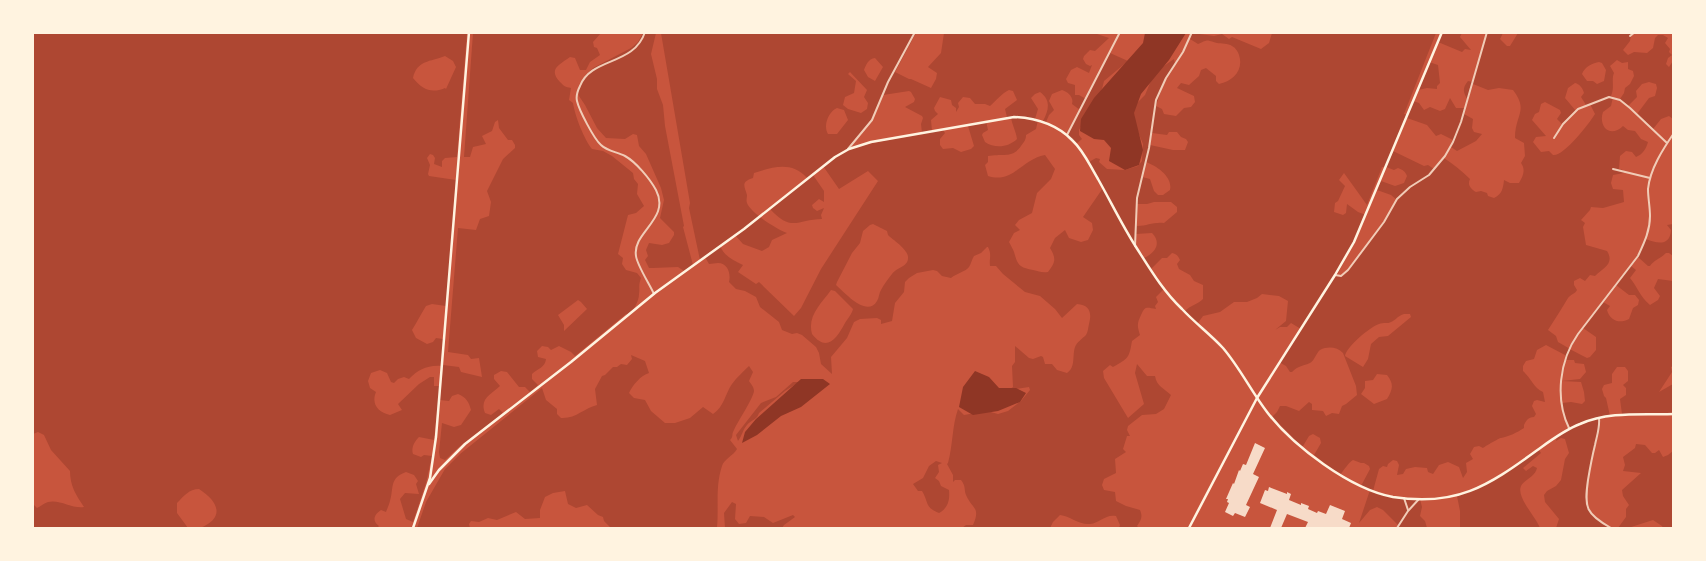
<svg xmlns="http://www.w3.org/2000/svg" width="1706" height="561" font-family="'Titillium Web',sans-serif">
	<style>
		.green { fill: #ae4732; fill-rule: evenodd }
		.water { fill: #8f3625 }
		.building { fill: #f7dbc8 }
		.lines { fill: none; stroke-linecap: round; stroke-linejoin: round }
		.minor { stroke: #f1ccb7; stroke-width: 2 }
		.tertiary { stroke: #f1ccb7; stroke-width: 2 }
		.secondary { stroke: #fff3e0; stroke-width: 2.5 }
		.primary { stroke: #fff3e0; stroke-width: 2.5 }
	</style>
	<rect width="100%" height="100%" fill="#c8553d"/>
	<!-- green -->
	<g class="green">
		<path d="M1091 32 1109 38 1095 51 1090 50 1084 56 1083 59 1086 64 1090 66 1092 65 1089 73 1077 67 1071 70 1066 79 1068 83 1075 85V95H1079L1086 99 1110 53 1128 61 1104 81 1102 89 1079 130V135L1082 139 1076 144 1067 135 1080 110 1072 104C1074 97 1068 92 1062 90L1052 94 1049 101 1054 110 1049 115 1046 122 1043 121C1049 110 1051 100 1040 92L1035 94 1031 98 1038 109 1035 119 1038 120 1036 129 1026 135C1026 140 1024 142 1021 146 1012 159 1002 153 988 156V162L985 165 988 176C1013 184 1022 159 1045 155L1055 169 1051 179 1037 193 1032 213 1019 220 1015 225 1020 230 1014 233 1009 242C1011 246 1013 249 1014 252 1018 266 1019 267 1033 270 1039 271 1041 273 1048 272 1056 262 1056 258 1050 248L1055 238 1065 230 1069 238 1081 242 1088 240 1093 230 1092 223 1083 217 1103 188 1089 162 1096 158 1100 159 1099 162 1107 169 1125 170 1138 166 1142 161 1143 144 1136 127 1133 107 1145 95 1150 83 1158 70 1174 59 1175 64 1164 82 1156 106 1162 109 1164 114 1176 116 1184 108 1191 107 1195 102 1194 96 1177 88 1181 83 1189 85 1199 76 1201 70 1206 68 1216 76V81L1219 84C1233 81 1244 70 1239 55 1238 52 1236 48 1232 46 1228 43 1221 44 1217 43 1206 40 1209 39 1198 44L1190 39 1192 33 1214 36 1222 34 1229 39 1232 37 1261 49 1269 43 1272 33H1436L1404 114 1407 115 1413 101 1419 103 1424 110 1430 107 1440 111 1445 109 1450 98 1456 108H1466L1464 114 1473 119 1472 128 1474 132 1482 134 1476 141 1457 151 1451 147 1453 140 1441 134 1436 136 1427 125 1407 118 1393 151 1424 166 1428 165 1434 169 1444 158C1453 164 1462 171 1470 179 1467 185 1471 189 1476 192L1481 191 1487 193 1488 196 1494 198C1502 194 1503 189 1504 180L1510 183H1519C1523 176 1526 170 1521 163L1525 156 1524 143 1515 138C1515 114 1529 111 1513 90L1499 88 1488 90 1473 84 1468 100C1463 93 1462 88 1468 81L1473 82 1487 33H1503L1500 39 1507 46H1510L1518 33H1635L1631 35 1630 41 1623 50 1628 55 1634 52 1647 53 1653 48 1655 38 1658 35H1663L1668 38 1665 43 1670 49 1669 52 1672 55 1668 58 1666 64 1669 67 1673 61V119L1669 116 1661 119 1653 129 1637 114 1649 98 1655 96 1657 88 1656 84 1649 82 1642 84 1636 91 1637 97 1628 106 1620 99 1624 93 1625 88 1630 84 1634 76 1633 71 1628 69V62L1622 63 1617 60 1610 66 1614 73C1611 80 1615 87 1611 96L1613 97 1611 106 1603 112C1598 126 1610 139 1623 126L1628 130 1635 131 1641 139 1648 142C1646 149 1643 154 1636 157L1632 152 1626 151 1620 156 1619 169 1623 170 1624 173 1613 175 1611 183 1613 189 1623 190 1624 202 1603 208 1591 207 1590 210 1581 220 1585 223 1583 227 1586 245 1607 251C1615 264 1603 268 1595 276L1590 275 1585 281 1580 278 1574 281V285L1577 290C1575 294 1571 294 1568 298 1562 308 1555 319 1548 330L1556 336 1558 342C1568 348 1577 353 1587 358L1590 357 1596 350V337L1583 328 1603 302 1610 306 1607 310C1610 321 1620 324 1629 319L1633 308 1638 305 1639 300 1635 295H1629L1616 285 1631 266 1636 270 1630 278C1637 286 1640 297 1650 305L1658 300 1660 296 1654 288 1658 279 1673 281V366L1671 367 1672 372 1659 392 1673 384V413L1622 414 1620 399 1626 395V388L1623 385 1628 381V371L1625 367H1617L1612 374V383L1604 385 1602 389 1604 396 1606 398 1610 416 1600 419C1601 428 1598 437 1595 446 1591 464 1580 498 1593 515 1597 521 1605 524 1612 528H1556L1559 519 1545 502 1544 495 1547 491 1556 486 1561 480 1565 459 1569 453 1565 439 1561 438 1556 441 1557 437 1570 428 1565 418 1562 403 1571 402 1582 404 1585 401 1584 392 1581 382 1562 381 1580 379 1586 372 1584 364 1575 363 1574 360H1566L1565 355 1546 345 1537 350 1534 359 1526 361 1523 366V371C1531 378 1533 387 1543 392L1545 402 1537 400 1534 401 1532 406 1536 414 1534 417C1528 417 1526 421 1524 425V428C1516 433 1510 436 1501 438 1499 438 1486 446 1483 448L1479 446 1474 447 1470 454 1473 459 1466 463 1467 472 1463 478 1459 467 1448 462 1439 465 1433 474 1428 472 1427 468 1415 467 1406 469 1403 474 1397 475 1399 465 1397 461 1393 460 1388 464 1387 467 1383 466 1379 469 1373 491 1392 496 1420 499 1422 507 1420 516 1425 521 1427 528H1397L1399 526 1383 510 1377 507 1370 510 1359 523 1370 490 1361 486 1370 469 1369 466 1364 463H1361L1353 460C1349 462 1344 470 1340 475L1314 455 1321 443 1320 438 1313 434 1309 436 1303 446H1301L1272 417 1277 412 1280 406H1286L1299 411 1309 402 1312 404V410L1323 411 1326 416 1332 413 1339 414 1342 406 1346 404 1357 395 1356 386 1343 353C1337 347 1328 346 1320 350 1316 353 1315 360 1310 363 1301 367 1299 365 1292 372H1290L1286 366 1279 362 1301 329 1291 323 1287 327H1280L1275 330 1286 321 1288 301 1279 296 1262 294 1257 298 1247 302H1234L1220 312 1203 316 1198 323 1185 311C1191 305 1198 304 1203 299V285L1194 281 1190 275 1179 269 1177 264 1180 260C1178 256 1177 254 1172 253L1167 258H1162L1151 269 1164 289 1156 297 1158 302 1155 306 1156 309C1146 307 1145 306 1141 315 1137 324 1137 325 1140 335L1132 341C1129 358 1129 358 1113 367L1110 365 1103 371 1104 378 1128 418 1144 404 1135 373 1137 364 1147 376H1155C1157 387 1164 388 1171 395L1164 409 1156 414 1142 415 1128 426 1127 430 1130 436H1127L1123 449 1126 452 1115 459 1116 473 1104 479 1102 485 1104 490 1115 492 1116 501 1126 506 1140 510C1143 517 1141 520 1137 526L1139 528H1119L1120 525 1116 516C1105 514 1100 523 1090 524 1079 525 1070 516 1060 515L1053 522 1050 528H962L966 525H973C981 507 972 509 966 495 964 490 966 486 961 480H955L953 482V475L947 464 948 463C953 445 952 426 958 409L964 415 987 411 998 414 1008 411 1021 401 1030 390 1029 387 1009 390 1013 387 1012 366 1015 362V346L1029 358 1033 359 1041 356 1043 357 1045 364H1052L1057 370 1067 373C1076 367 1072 356 1075 347 1077 342 1082 339 1086 335 1088 332 1088 328 1089 324 1092 313 1090 305 1077 304L1062 318 1055 309 1040 296 1025 292 1003 274 996 266H990C989 258 992 255 988 247H987L981 253 974 256C972 259 971 264 969 267 965 272 957 273 951 278L942 276 937 271 933 270 917 273 909 278 905 282 904 292 895 303 892 321 881 324V320L877 318 860 319 854 322 847 338 831 357 832 374 821 364 819 353 816 347 802 335 797 333 792 334 782 330 779 322 760 307 756 297 745 291 736 289 729 282C731 274 728 263 718 263 715 263 712 264 709 264L705 257 700 260 689 208 690 203 661 33H916L895 72 909 79H911L931 88 936 79 937 73 928 67 941 53 944 33ZM875 58 883 67 875 81 868 77 864 70C866 65 868 59 875 58ZM1599 62 1602 63 1606 70 1604 81 1597 84 1593 81H1587L1582 74C1585 66 1593 63 1599 62ZM850 72 867 90 864 97 868 103 867 109 861 113 848 109 843 105 845 97 854 93 856 81 848 74ZM1575 83C1580 84 1583 89 1584 93L1581 97 1586 105 1590 104 1595 114C1589 124 1563 157 1553 155L1549 151 1541 152 1533 142 1536 137 1546 136 1532 120 1535 114 1539 112 1541 104 1545 102 1560 110 1561 113 1557 119 1562 124 1576 111 1565 98 1568 88ZM1009 90 1013 91 1017 100 1005 109 1007 117H1011C1012 125 1016 131 1017 139 1009 147 995 149 985 142L982 135 983 133 988 130 986 121 968 126 974 146 971 149 961 152 953 148 943 149 940 145V139L945 133 943 130 932 131 931 120 938 114 935 111 934 108 940 97 951 100 952 105 956 108V112L959 107 958 103 963 97 970 98 975 104H985L990 106C997 100 1001 94 1009 90ZM909 91 911 92 915 99 914 102 905 107 922 116 923 118 921 124 922 133 849 148 872 120 883 95ZM837 108 844 110 848 120 837 134H828C823 126 828 112 837 108ZM1169 132H1177L1181 137 1186 139 1188 142 1185 150H1173L1150 145 1152 133 1167 135ZM1146 162C1157 166 1173 177 1170 190L1163 195H1158L1154 191 1150 179 1142 177ZM823 166 839 189 868 171 878 181 821 269 801 308 794 316 759 282 756 284 738 272 743 265C733 260 725 257 720 246L735 235 743 244 762 251 769 247 772 240 787 233C776 229 751 213 747 203 746 201 747 197 747 195 744 185 741 182 753 178L754 173C773 167 792 161 807 178L770 209C792 233 798 219 822 219L821 215 824 208 817 211 813 208 812 205 819 199 824 202V191L813 175ZM1382 167H1386L1394 170 1398 168C1403 170 1405 171 1407 176L1404 183 1395 186 1381 181 1377 190 1391 195 1397 200 1384 222 1348 270 1341 275H1337L1356 240 1366 215 1358 212 1347 204 1346 213 1343 215 1334 212 1335 203 1338 201 1345 186 1339 180 1344 173 1367 205ZM1154 202H1171L1177 207V212L1164 223C1152 222 1148 226 1137 226V204H1147ZM873 224 887 231 888 235C893 240 909 250 908 258 908 267 897 267 892 274 889 278 884 284 881 290 879 293 879 298 877 301 867 318 845 293 836 285L837 282 852 253 860 243 863 231 870 225ZM1152 233C1162 243 1155 253 1144 258L1135 245 1136 234ZM831 290 835 291 853 309C852 314 848 318 845 323 837 338 827 353 812 334 807 316 821 304 831 290ZM1404 314H1410L1411 317 1388 336 1379 337 1371 344 1368 359 1363 367 1345 356C1346 347 1370 327 1379 324 1383 322 1388 324 1391 322 1396 320 1396 317 1404 314ZM1377 374 1387 375C1394 384 1393 389 1387 399L1374 404 1361 394 1365 388V381L1373 380Z"/>
		<path d="M33 33H467L457 157 445 158 442 161V167L434 164 435 158 433 155 430 154 427 158 430 165 428 174 429 176 456 180 446 306 432 304 426 306C421 314 417 322 412 330L416 338 427 344 433 342 436 338 443 339 441 366C427 365 418 370 409 379L404 377 398 379 394 383 391 382 387 373 380 370 371 373 368 381 370 388 376 392C371 404 378 412 390 415L402 410 398 404 419 384 430 377H434V386H440L434 440 419 437C414 442 411 448 413 454L421 457 424 455 432 456 426 483 413 522 406 519 400 499 405 493 419 494 416 484 418 481 414 475 406 472C389 478 394 488 390 501 389 505 387 509 386 512L381 510C375 514 371 520 379 526L377 528H200C226 518 218 501 199 489 189 489 184 496 177 503V513L188 528H33L32 503 37 508C40 507 44 503 48 502 60 499 72 509 84 507 76 495 70 486 70 471L51 450 44 435 38 432 33 434ZM445 56 453 61 456 67 446 89 445 88C431 94 422 89 413 78 417 60 430 62 445 56Z"/>
		<path d="M473 33H601L593 42 594 47 597 48 600 55 590 62 586 70H580L575 58 570 57C559 65 548 69 560 82 564 86 565 87 571 88L569 100 573 103C575 116 584 139 592 149L603 151 612 156 633 173 634 179 638 184 637 194 644 206 636 213 628 215 618 254 623 258 622 264 626 270 637 273 641 278C638 286 640 287 639 294 639 302 633 311 628 315L626 314 575 356 571 352 559 346 551 350 548 347 542 346 537 351 538 357 546 359C545 368 538 368 532 374V379L538 385 530 392 525 387H519L507 372 501 371 494 375V379L500 386C492 394 479 398 485 413L491 415 499 409 503 413 459 447 445 460 440 458 439 452 442 423 454 427 461 425 471 410C469 402 466 397 458 394L452 396 449 401 440 400 443 365 459 367 461 372 482 377 479 358 471 359 468 355 448 352 458 228 476 230 480 219 489 216 491 202 487 191 503 159 515 148V145L512 140H508L499 128 498 120 495 122 492 131 482 136 486 144 473 147 470 157H464ZM578 300 581 302 587 309 564 331V325L558 315Z"/>
		<polygon points="643,33 656,33 651,54 657,79 657,89 663,105 665,126 684,226 683,227 693,265 684,271 678,267 653,268 649,268 645,260 648,256 646,250 649,243 662,245 669,243 674,235 674,232 660,218 664,200 661,188 646,154 639,146 637,135 633,134 625,139 606,138 597,128 585,105 579,96 578,91 580,85 585,76 593,68 631,48 638,42"/>
		<polygon points="1442,33 1462,33 1460,37 1471,50 1465,49 1462,52 1438,42"/>
		<polygon points="1429,62 1438,65 1440,83 1437,86 1437,89 1427,88 1418,90"/>
		<path d="M1673 224V256L1669 253H1666C1660 259 1654 260 1650 266H1648L1638 257 1646 239C1658 244 1670 246 1671 230L1667 225Z"/>
		<path d="M631 355 645 361 649 373C641 375 632 386 629 393L634 398 645 400 651 411 665 423H675L690 418 703 407 713 414C724 407 725 394 732 384 737 377 743 372 749 366L753 372 749 381C751 384 754 387 754 391 753 399 738 421 734 430 731 435 734 436 730 440L737 449C733 456 724 459 722 466 715 487 719 507 717 528L610 527 604 521 603 517 598 515 587 505 576 508 568 504 565 491 553 493 545 497 540 510V518L525 519 516 512 497 520 488 518 479 522 471 521 469 524 470 528H417L426 502 445 469 460 454 542 388 546 400 557 409V414L561 418C576 419 584 408 597 405L595 389 602 376 605 375 613 367H617L621 364 627 365 632 359Z"/>
		<path d="M793 382H799L785 391 759 413C757 420 751 420 747 425 743 429 742 436 738 441L736 435 761 403 776 397Z"/>
		<polygon points="1636,444 1645,445 1652,453 1655,453 1659,450 1663,457 1668,455 1673,451 1673,528 1663,528 1662,526 1653,520 1628,528 1618,528 1626,517 1626,509 1629,505 1623,496 1622,490 1641,473 1623,471 1625,465 1623,457 1635,448"/>
		<path d="M1539 450 1541 453 1523 468 1526 471 1533 466 1537 468C1535 477 1525 479 1521 486 1516 497 1536 517 1540 528H1460V511L1457 496 1491 482Z"/>
		<path d="M936 461 942 463 938 465 939 472 935 478 939 481 941 486 949 490C950 500 948 508 939 513 924 507 929 502 922 491H918L913 484 923 478 929 466Z"/>
		<polygon points="732,502 736,504 735,519 739,524 746,523 750,516 764,517 773,523 793,515 795,517 784,525 782,528 725,528 724,513"/>
	</g>
	<!-- water -->
	<g class="water">
		<polygon points="1145,33 1186,33 1169,60 1141,94 1134,113 1143,150 1139,165 1125,170 1109,161 1111,148 1104,140 1094,139 1080,131 1081,119 1094,98 1143,43"/>
		<polygon points="975,371 989,377 999,388 1016,388 1026,393 1020,402 998,411 973,415 959,407 963,387"/>
		<polygon points="801,379 823,379 830,384 801,407 781,416 757,435 742,443 745,432 756,419"/>
	</g>
	<!-- building -->
	<g class="building">
		<polygon points="1255,443 1265,448 1253,474 1259,477 1246,505 1250,507 1245,517 1235,513 1233,516 1225,512 1229,503 1227,502 1228,499 1226,499 1233,483 1234,484 1239,470 1240,471 1243,464 1246,465"/>
		<polygon points="1269,487 1287,494 1287,492 1291,494 1289,500 1301,505 1301,503 1309,506 1308,509 1317,513 1318,511 1326,514 1330,505 1345,511 1342,519 1351,523 1349,528 1305,528 1308,522 1287,514 1281,528 1270,528 1277,510 1260,503 1265,490 1268,491"/>
	</g>
	<g class="lines">
		<!-- minor -->
		<g class="minor">
			<path d="M645 32C634 66 591 57 580 86 578 90 576 97 577 101 579 110 594 139 601 145 607 151 617 152 625 156 636 162 650 179 656 190 671 219 632 232 636 256 637 265 650 285 654 294"/>
			<polyline points="1630,36 1635,32"/>
			<polyline points="1067,135 1120,32"/>
			<polyline points="1554,138 1563,124 1578,109 1609,97 1620,100 1630,108 1667,143"/>
			<polyline points="848,149 872,120 888,82 915,32"/>
			<polyline points="1613,169 1650,178"/>
			<polyline points="1135,246 1137,198 1149,148 1156,100 1166,78 1183,52 1192,32"/>
			<polyline points="1335,275 1341,276 1348,270 1384,222 1397,199 1410,187 1429,175 1445,156 1453,142 1461,122 1487,32"/>
			<polyline points="1404,498 1408,510"/>
			<polyline points="1397,528 1408,511 1419,499"/>
		</g>
		<!-- tertiary -->
		<g class="tertiary">
			<path d="M1599 418C1600 428 1597 435 1595 445 1592 457 1590 468 1588 480 1584 508 1586 514 1611 528"/>
			<path d="M1569 428C1555 399 1559 361 1578 334L1638 256C1644 243 1650 231 1650 216 1650 207 1648 198 1648 189 1650 169 1663 149 1674 133"/>
		</g>
		<!-- secondary -->
		<g class="secondary">
			<path d="M429 484 439 470 465 444 571 362 655 293 744 229 835 157 849 149 871 142 1014 117C1035 118 1056 124 1072 140 1084 151 1090 166 1098 179 1111 202 1122 225 1136 247 1150 269 1163 291 1182 309 1195 323 1210 334 1223 348 1240 368 1251 391 1267 412 1293 446 1350 489 1393 497 1456 507 1488 486 1536 451 1550 441 1564 430 1580 424 1609 411 1642 415 1674 414"/>
			<polyline points="1189,528 1257,398 1335,275 1354,242 1442,32"/>
		</g>
		<!-- primary -->
		<polyline class="primary" points="413,528 430,478 436,437 469,32"/>
	</g>
	<!-- border -->
	<rect width="1706" height="561" fill="none" stroke="#fff3e0" stroke-width="68"/>
</svg>
